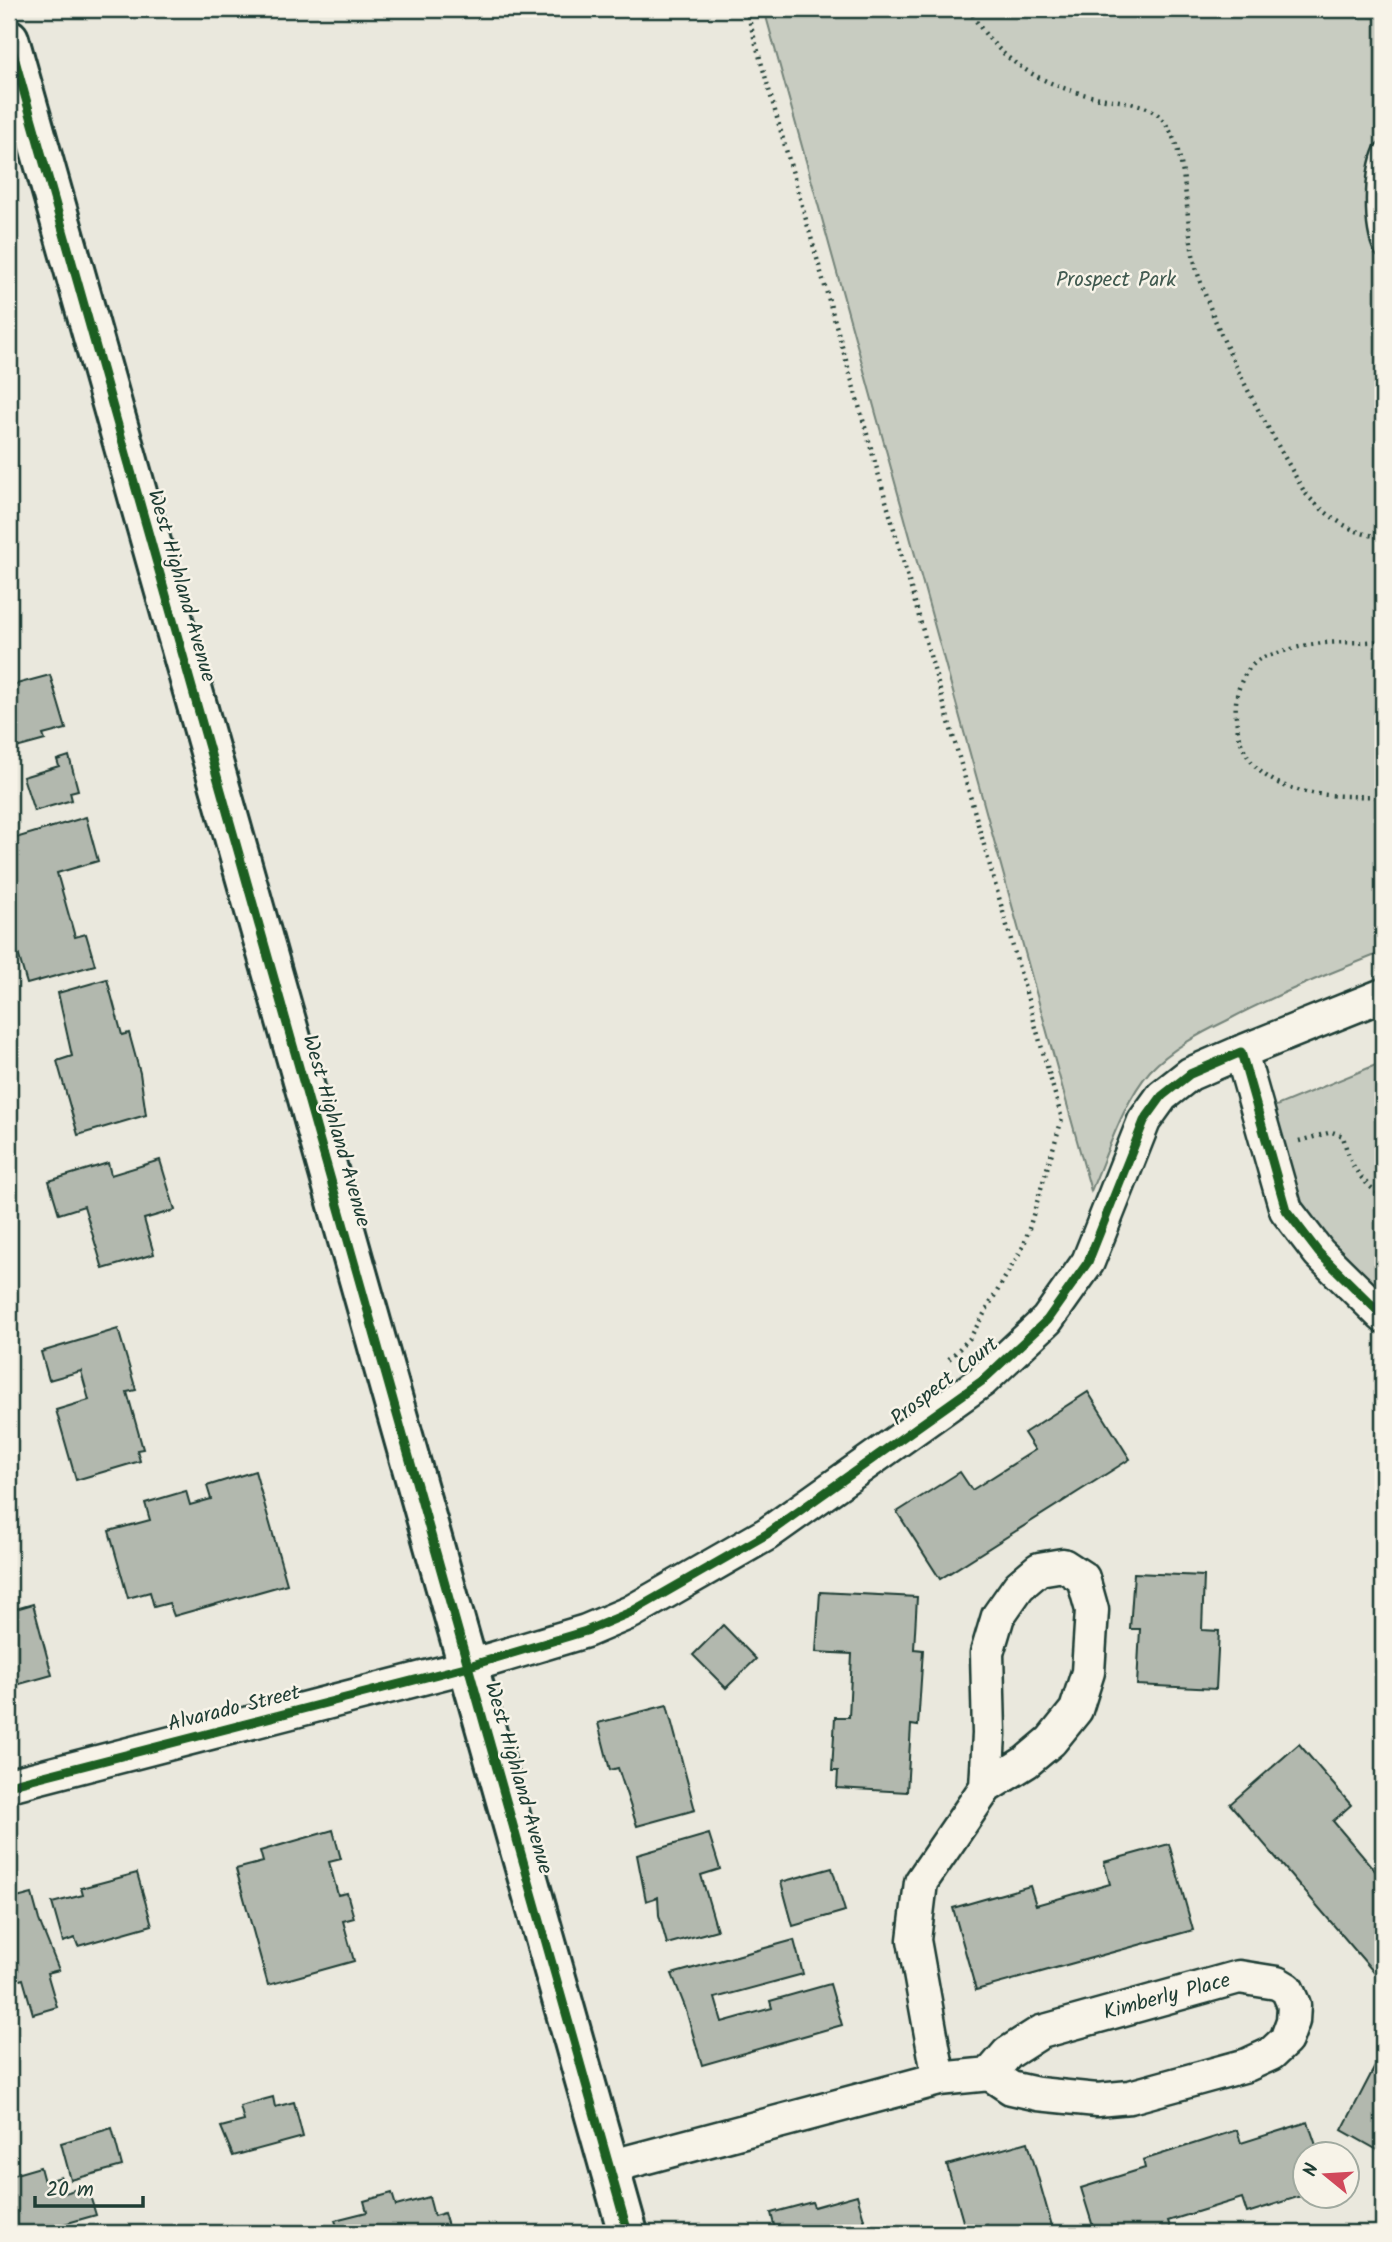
<svg xmlns="http://www.w3.org/2000/svg" width="1392" height="2242" font-family="Kalam,sans-serif">
	<style>
		.green { fill: #c8ccc1; stroke: #74847a; stroke-width: 2 }
		.building { fill: #b2b8ae; stroke: #1f3d34; stroke-width: 2 }
		.lines { fill: none; stroke-linecap: round; stroke-linejoin: round }
		.lane-casing { stroke: #1f3d34; stroke-width: 21 }
		.street-casing { stroke: #1f3d34; stroke-width: 37 }
		.secondary-casing { stroke: #1f3d34; stroke-width: 44 }
		.path { stroke: #1f3d34; stroke-width: 4.5; stroke-dasharray: 2 5; stroke-linecap: butt }
		.lane { stroke: #f7f3e8; stroke-width: 16 }
		.street { stroke: #f7f3e8; stroke-width: 32 }
		.secondary { stroke: #f7f3e8; stroke-width: 38 }
		.cycleway-casing { stroke: #f7f3e8; stroke-width: 13 }
		.cycleway { stroke: #1b5e20; stroke-width: 9 }
		.labels { text-anchor: middle; dominant-baseline: central; stroke-width: 5; stroke-linejoin: round; paint-order: stroke }
		.park-label { font-size: 21px; fill: #415a50; stroke: #f7f3e8 }
		.street-label { font-size: 21px; fill: #1f3d34; stroke: #f7f3e8 }
	</style>
	<rect width="100%" height="100%" fill="#eae8dd"/>
	<filter id="ink" filterUnits="userSpaceOnUse"><feTurbulence type="fractalNoise" baseFrequency=".0143" numOctaves="2"/><feDisplacementMap in="SourceGraphic" scale="14" xChannelSelector="R" yChannelSelector="G"/><feConvolveMatrix kernelMatrix="1 2 1 2 8 2 1 2 1" color-interpolation-filters="sRGB"/></filter>
	<g filter="url(#ink)">
		<!-- green -->
		<g class="green">
			<path d="M764 9H1383V952C1330 973 1277 994 1226 1021 1199 1034 1171 1049 1150 1071 1123 1102 1107 1154 1091 1191Z"/>
			<polygon points="1383,1062 1383,1292 1317,1233 1294,1198 1271,1108"/>
		</g>
		<!-- building -->
		<g class="building">
			<polygon points="50,675 66,729 43,735 45,740 9,750 9,686"/>
			<polygon points="69,756 78,790 70,792 72,800 34,811 23,777 59,766 57,760"/>
			<polygon points="86,817 98,861 57,873 75,937 86,934 95,965 27,984 9,922 9,840"/>
			<polygon points="107,979 122,1035 129,1033 140,1073 146,1115 78,1135 57,1061 72,1056 58,993"/>
			<polygon points="160,1160 175,1210 144,1219 154,1254 103,1269 84,1206 59,1214 49,1181 108,1163 111,1175"/>
			<polygon points="118,1329 136,1390 127,1392 143,1449 137,1450 140,1461 76,1480 56,1410 89,1400 81,1371 49,1380 41,1352"/>
			<polygon points="1088,1392 1130,1459 940,1579 897,1512 960,1472 972,1490 1035,1450 1024,1433"/>
			<polygon points="255,1471 287,1584 174,1616 169,1603 154,1607 150,1592 128,1598 109,1531 150,1520 145,1503 186,1491 190,1505 211,1499 207,1486"/>
			<polygon points="1134,1573 1204,1576 1202,1630 1219,1631 1216,1689 1137,1685 1140,1629 1130,1629"/>
			<polygon points="820,1592 917,1597 914,1649 923,1650 918,1726 911,1725 907,1792 837,1788 838,1771 832,1771 835,1717 849,1717 852,1654 816,1652"/>
			<polygon points="33,1604 52,1675 9,1687 9,1611"/>
			<polygon points="723,1625 756,1659 726,1688 693,1655"/>
			<polygon points="667,1705 695,1810 637,1826 618,1768 610,1770 598,1723"/>
			<polygon points="1299,1744 1351,1805 1333,1821 1383,1880 1383,1972 1378,1977 1230,1804"/>
			<polygon points="333,1830 341,1859 329,1862 338,1895 347,1893 354,1918 343,1921 354,1961 268,1985 236,1869 263,1862 260,1851"/>
			<polygon points="709,1834 720,1869 701,1875 717,1930 667,1944 659,1915 658,1897 646,1901 637,1855"/>
			<polygon points="1169,1844 1193,1930 976,1990 953,1908 1030,1886 1036,1905 1110,1884 1104,1862"/>
			<polygon points="832,1868 845,1911 793,1926 781,1882"/>
			<polygon points="137,1873 152,1925 78,1946 75,1938 63,1942 52,1903 83,1895 81,1888"/>
			<polygon points="32,1894 39,1920 59,1970 47,1973 57,2007 33,2014 23,1979 9,1983 9,1900"/>
			<polygon points="794,1940 803,1974 715,1998 722,2022 772,2008 770,2001 830,1984 842,2025 702,2065 685,2007 672,1974"/>
			<polygon points="1383,2051 1383,2153 1342,2130"/>
			<polygon points="273,2097 275,2107 294,2102 303,2137 233,2156 221,2127 244,2121 240,2106"/>
			<polygon points="1308,2122 1319,2154 1304,2154 1304,2195 1247,2213 1242,2198 1168,2221 1172,2233 1095,2233 1081,2188 1145,2168 1143,2160 1237,2130 1241,2143"/>
			<polygon points="112,2128 122,2166 71,2180 61,2143"/>
			<polygon points="1028,2142 1054,2233 989,2233 987,2225 966,2232 947,2165"/>
			<polygon points="40,2167 44,2182 61,2177 65,2193 87,2186 96,2215 32,2233 9,2233 9,2176"/>
			<polygon points="392,2193 396,2206 429,2197 434,2216 444,2213 450,2233 339,2233 335,2220 367,2212 364,2201"/>
			<polygon points="857,2195 868,2233 776,2233 771,2213 812,2202 814,2207"/>
			<polygon points="232,2226 233,2233 189,2233"/>
		</g>
		<g class="lines">
			<!-- lane casing -->
			<g class="lane-casing">
				<path id="lane" d="M1383 151C1373 172 1372 228 1383 249"/>
			</g>
			<!-- street casing -->
			<g class="street-casing">
				<g id="street">
					<polyline points="1241,1052 1383,995"/>
					<polyline points="9,1785 469,1666 586,1631 631,1612 767,1534 982,1381 1047,1320 1088,1262 1144,1121 1162,1096 1190,1074 1241,1052 1286,1210 1319,1253 1383,1316"/>
					<polyline points="939,2079 914,1940 921,1882 986,1787 1026,1762 1051,1741 1076,1710 1088,1672 1092,1610 1083,1578 1063,1565 1039,1569 1019,1586 998,1616 987,1653 989,1734 986,1787"/>
					<polyline points="609,2167 939,2079 990,2074 1011,2088 1038,2094 1097,2100 1130,2097 1247,2065 1271,2054 1286,2040 1293,2021 1294,2005 1287,1989 1277,1983 1239,1977 1041,2032 1008,2053 990,2074"/>
				</g>
			</g>
			<!-- secondary casing -->
			<g class="secondary-casing">
				<polyline id="secondary" points="9,39 628,2233"/>
			</g>
			<!-- path -->
			<g class="path">
				<polyline points="746,9 1062,1119 1024,1245 970,1338 949,1359"/>
				<path d="M969 9C997 60 1039 84 1095 97 1117 102 1148 101 1163 120 1192 157 1183 230 1198 274 1224 353 1264 421 1305 493 1321 511 1357 540 1383 535"/>
				<path d="M1383 640C1364 644 1344 641 1325 643 1309 644 1293 648 1278 653 1272 655 1263 656 1258 660 1241 673 1234 696 1236 716 1242 798 1320 797 1383 796"/>
				<path d="M1299 1141 1332 1132 1343 1136C1350 1166 1358 1178 1383 1197"/>
			</g>
			<!-- lane -->
			<use href="#lane" class="lane"/>
			<!-- street -->
			<use href="#street" class="street"/>
			<!-- secondary -->
			<use href="#secondary" class="secondary"/>
			<!-- cycleway casing -->
			<g class="cycleway-casing">
				<g id="cycleway">
					<polyline points="9,39 628,2233"/>
					<polyline points="9,1785 469,1666 586,1631 631,1612 767,1534 982,1381 1047,1320 1088,1262 1144,1121 1162,1096 1190,1074 1241,1052 1286,1210 1319,1253 1383,1316"/>
				</g>
			</g>
			<!-- cycleway -->
			<use href="#cycleway" class="cycleway"/>
		</g>
	</g>
	<g class="labels">
		<!-- park labels -->
		<g class="park-label">
			<text x="1116" y="280">Prospect Park</text>
		</g>
		<!-- street labels -->
		<g class="street-label">
			<text transform="translate(181 586) rotate(74)">West Highland Avenue</text>
			<text transform="translate(336 1131) rotate(74)">West Highland Avenue</text>
			<text transform="translate(945 1382) rotate(-38)">Prospect Court</text>
			<text transform="translate(234 1709) rotate(-14)">Alvarado Street</text>
			<text transform="translate(518 1778) rotate(74)">West Highland Avenue</text>
			<text transform="translate(1167 1997) rotate(-15)">Kimberly Place</text>
		</g>
	</g>
	<!-- margin -->
	<rect width="1392" height="2242" fill="none" stroke="#f7f3e8" stroke-width="35"/>
	<rect x="18" y="18" width="1357" height="2207" fill="none" stroke="#1f3d34" stroke-width="2.5" filter="url(#ink)"/>
	<!-- north arrow -->
	<g transform="translate(1326 2175) rotate(288)"><circle r="33" fill="#f7f3e8" stroke="#a1aaa0" stroke-width="2"/>
	<path d="M0-5L12 26L0 18L-12 26Z" fill="#d1495b"/>
	<text y="-10" font-size="19" font-weight="bold" text-anchor="middle" fill="#1f3d34">N</text>
	</g>
	<!-- scale -->
	<path d="M35 2196v10h108v-10" fill="none" stroke="#1f3d34" stroke-width="3.5"/>
	<text x="46" y="2196" font-size="21" fill="#1f3d34" stroke="#f7f3e8" stroke-width="5" paint-order="stroke">20 m</text>
</svg>
